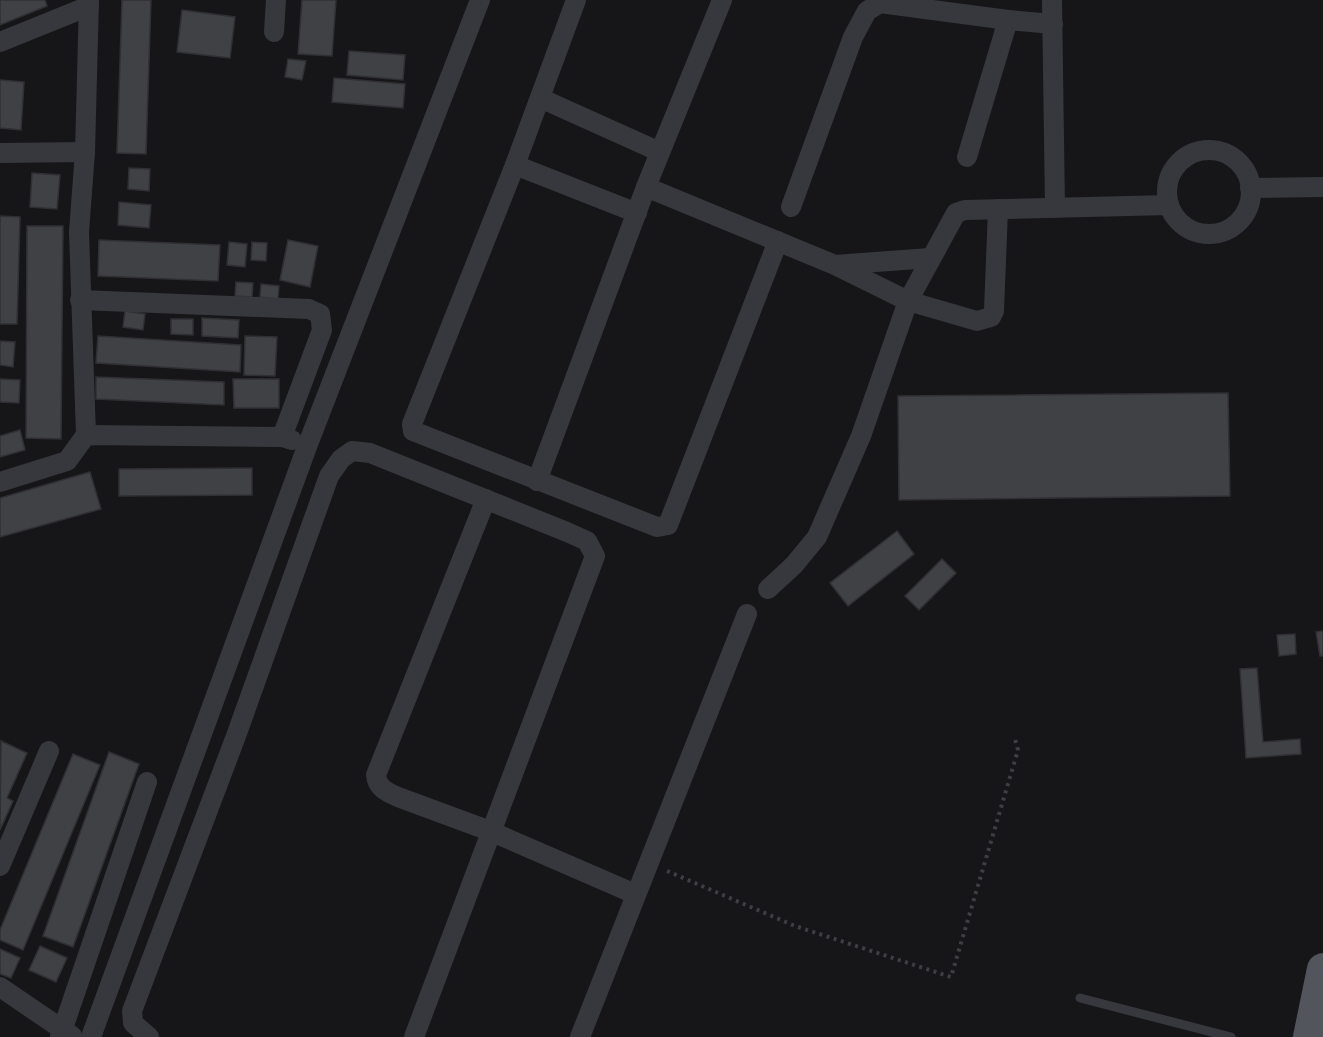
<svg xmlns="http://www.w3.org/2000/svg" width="1323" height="1037" font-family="Lato,sans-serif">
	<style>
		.building { fill: #404145; stroke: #303034; stroke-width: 1.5 }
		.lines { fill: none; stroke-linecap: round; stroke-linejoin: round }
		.path { stroke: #3d3f44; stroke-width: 4; stroke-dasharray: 3 4.5; stroke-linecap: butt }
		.service { stroke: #37383d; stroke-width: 9 }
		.minor { stroke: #37383d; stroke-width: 20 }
		.primary { stroke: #53555c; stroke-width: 32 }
	</style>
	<rect width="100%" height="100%" fill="#161618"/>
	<!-- building -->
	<g class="building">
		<polygon points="0,0 45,0 47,6 0,25"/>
		<polygon points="122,0 151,0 146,154 117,153"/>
		<polygon points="302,0 336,0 332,56 298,54"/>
		<polygon points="182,10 235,17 230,58 177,52"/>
		<polygon points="349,51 405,55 403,80 347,75"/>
		<polygon points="288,59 306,61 302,80 285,77"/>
		<polygon points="334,78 405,84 403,108 332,102"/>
		<polygon points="0,80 24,82 21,130 0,128"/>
		<polygon points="129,168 150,169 149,191 128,189"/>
		<polygon points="32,173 60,175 57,209 30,207"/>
		<polygon points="119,202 151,205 149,228 118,225"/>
		<polygon points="0,216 20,217 17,324 0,324"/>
		<polygon points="27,226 63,226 61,439 26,438"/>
		<polygon points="99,240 220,245 218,281 98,276"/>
		<polygon points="288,240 318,246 310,287 280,280"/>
		<polygon points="229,242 247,244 245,267 227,265"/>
		<polygon points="252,242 267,243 266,261 251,260"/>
		<polygon points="236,282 253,283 252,297 235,296"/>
		<polygon points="261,284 279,286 278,299 260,297"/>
		<polygon points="125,311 145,314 143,330 123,327"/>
		<polygon points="202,318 239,320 238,338 202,336"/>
		<polygon points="171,319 193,319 193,335 171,334"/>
		<polygon points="98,336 241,345 240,372 96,363"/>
		<polygon points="245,336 277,337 275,376 244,375"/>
		<polygon points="0,341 15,342 13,367 0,365"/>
		<polygon points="96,377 224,382 224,405 96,399"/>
		<polygon points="0,379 20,380 19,403 0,402"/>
		<polygon points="233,379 279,379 279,408 234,408"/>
		<polygon points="1228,393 1230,496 899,500 898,396"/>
		<polygon points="20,430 25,450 0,457 0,436"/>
		<polygon points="252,468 252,495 119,496 119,469"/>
		<polygon points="90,472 101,509 0,537 0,498"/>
		<polygon points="897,531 914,554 848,606 830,583"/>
		<polygon points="942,559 956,573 919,610 905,596"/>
		<polygon points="1323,631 1323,656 1320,656 1316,632"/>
		<polygon points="1295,634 1296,654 1279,656 1277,635"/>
		<polygon points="1257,668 1263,742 1300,739 1301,754 1246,758 1240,669"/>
		<polygon points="1,741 27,753 7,798 13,801 0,830"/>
		<polygon points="109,752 139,764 73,947 43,936"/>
		<polygon points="73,754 100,765 23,950 0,940 0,930"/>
		<polygon points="40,946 67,958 56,982 29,970"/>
		<polygon points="0,949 20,958 11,978 0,974"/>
	</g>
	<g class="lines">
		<!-- path -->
		<polyline class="path" points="667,871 795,926 951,977 1018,750 1015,739"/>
		<!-- service -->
		<polyline class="service" points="1080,998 1231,1037"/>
		<!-- minor -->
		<g class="minor">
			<polyline points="576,0 515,165 412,424 413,431 657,527 668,525 778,241"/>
			<polyline points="1052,0 1055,208"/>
			<polyline points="1008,20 1053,24"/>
			<polyline points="274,32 276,0"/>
			<polyline points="0,42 89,6"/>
			<polyline points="540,98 660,152"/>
			<circle cx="1209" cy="192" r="42"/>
			<polyline points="0,153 85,152"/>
			<polyline points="515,165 637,213"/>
			<polyline points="646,187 835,265 908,301 977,321 991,317 994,311 998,209"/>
			<polyline points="1250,188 1323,187"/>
			<polyline points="791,207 853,37 867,11 880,3 1008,20 967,157"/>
			<polyline points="835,265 930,258"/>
			<polyline points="80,300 309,309 320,314 322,330 282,437"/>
			<polyline points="86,435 79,232 85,152 89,0"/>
			<polyline points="537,481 646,187 722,0"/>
			<polyline points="0,482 67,461 86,435 282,437 292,440"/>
			<path d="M486 499 376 775C377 788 387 792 398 797L490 831 635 894"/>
			<polyline points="768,589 794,565 817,537 861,436 908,301 956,213 965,210 1169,205"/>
			<polyline points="0,866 49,751"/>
			<polyline points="0,987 72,1036"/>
			<polyline points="60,1037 147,782"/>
			<polyline points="91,1037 308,444 480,0"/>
			<polyline points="149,1037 133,1023 132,1011 236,736 329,476 341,459 352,451 370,453 567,532 587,541 595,556 414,1037"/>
			<polyline points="580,1037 747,614"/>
		</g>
		<!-- primary -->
		<polyline class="primary" points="1309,1037 1323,969"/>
	</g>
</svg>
